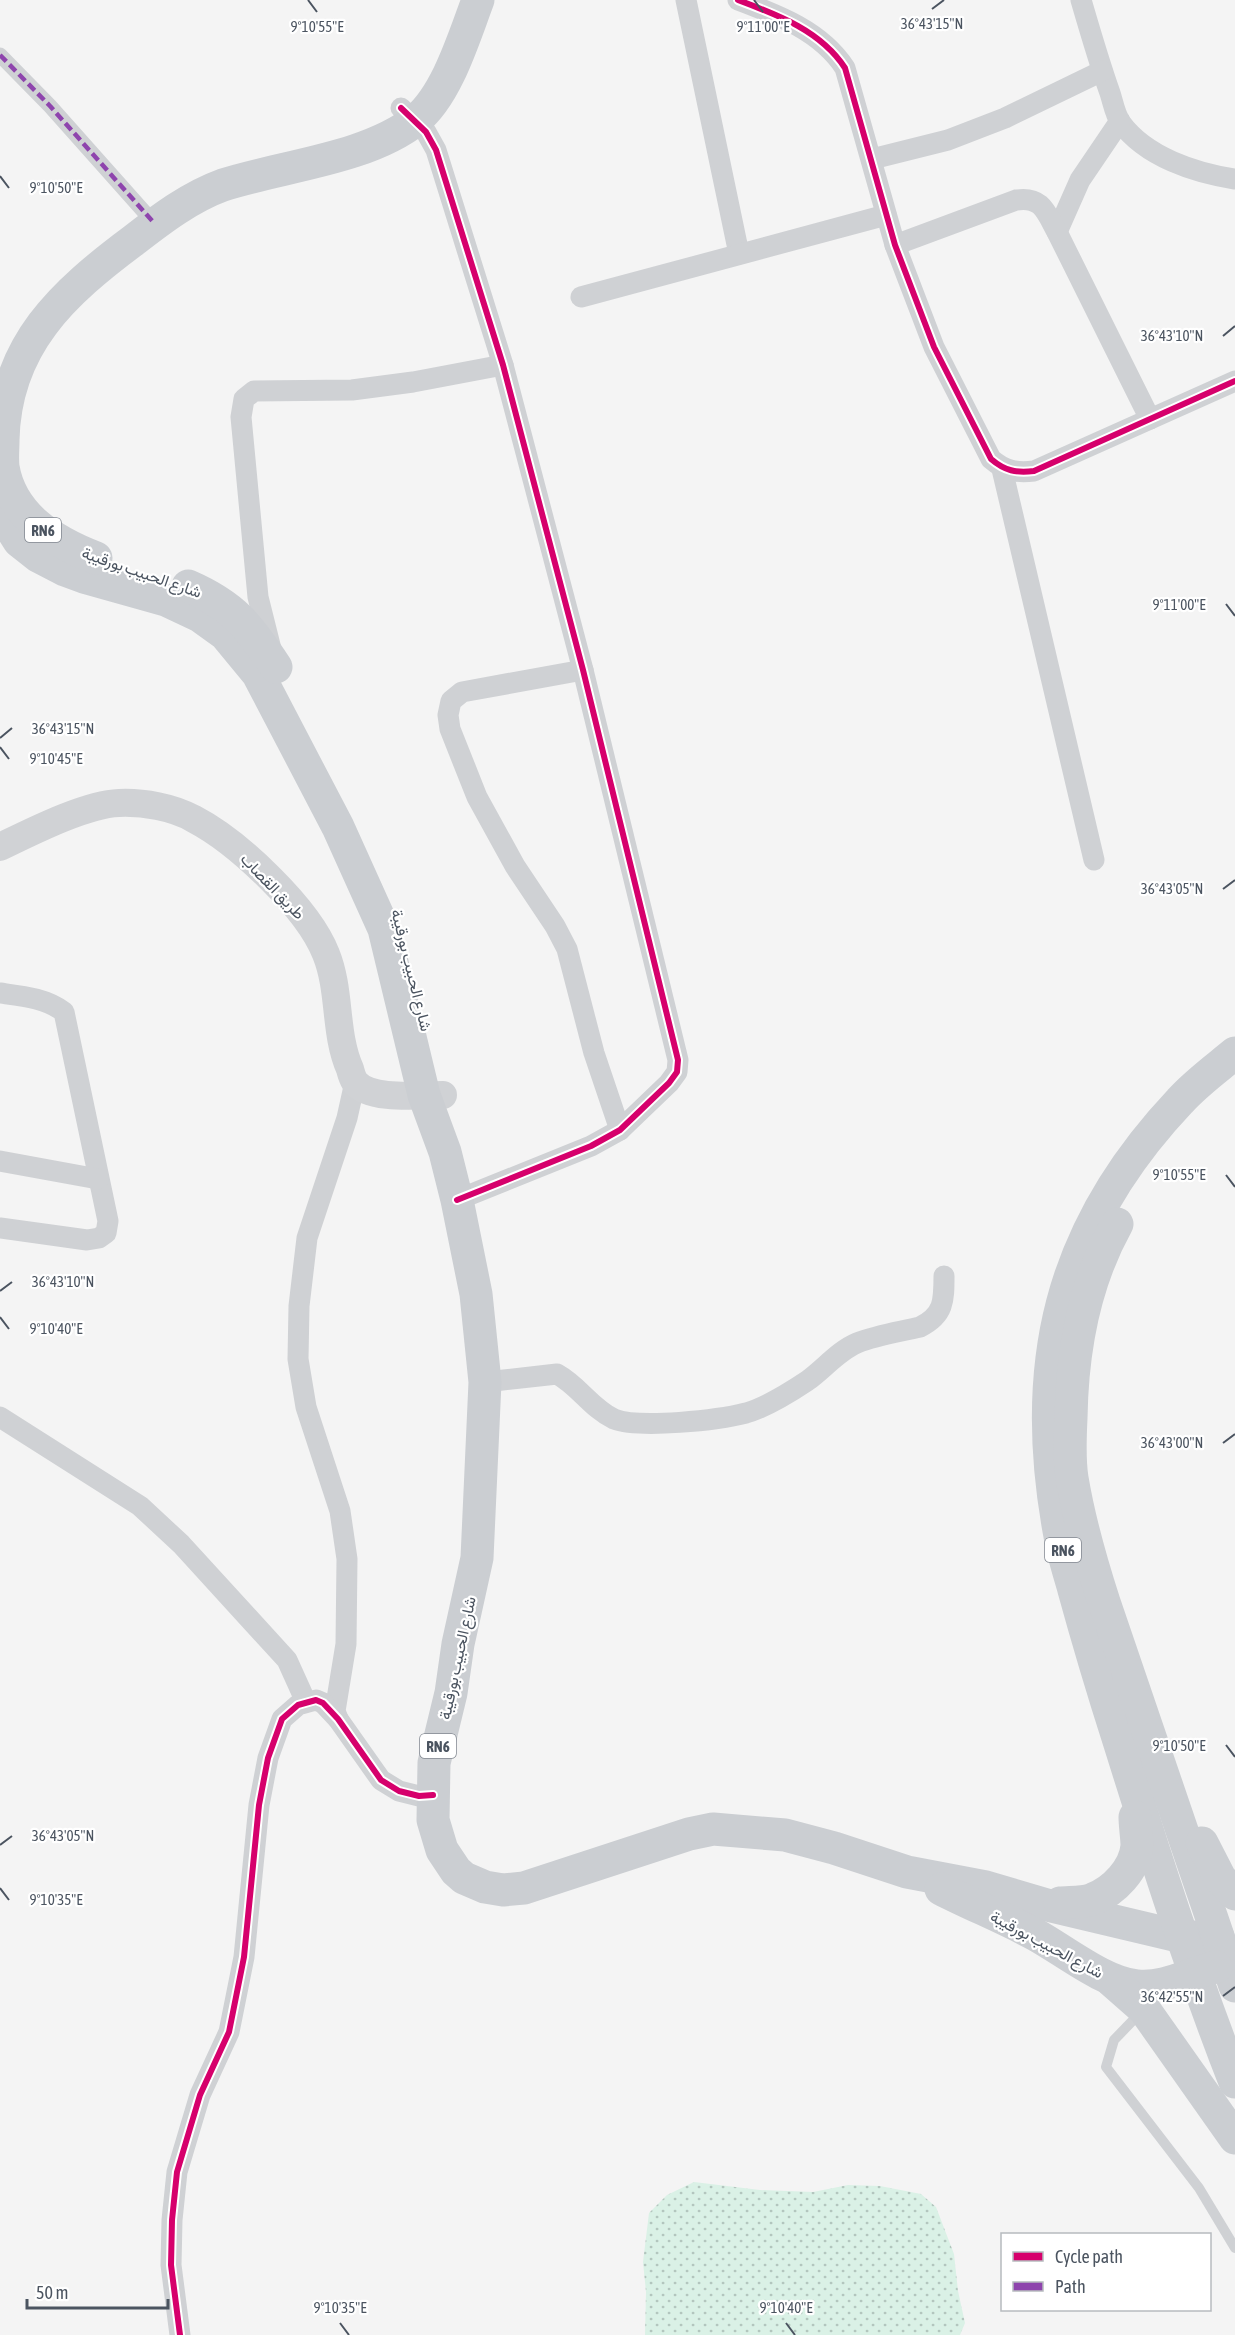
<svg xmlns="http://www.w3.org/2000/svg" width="1235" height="2335" font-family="'Asap Condensed',Vazirmatn,sans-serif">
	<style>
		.grass { fill: url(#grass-dots) }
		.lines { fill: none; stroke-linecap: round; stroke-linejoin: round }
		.service { stroke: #cfd1d4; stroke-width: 10 }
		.pedestrian { stroke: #cfd1d4; stroke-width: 15 }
		.minor { stroke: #cfd1d4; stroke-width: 21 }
		.secondary { stroke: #d0d2d5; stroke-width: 28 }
		.primary { stroke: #cbced2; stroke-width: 33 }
		.quiet { stroke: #8e44ad; stroke-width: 4.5; stroke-dasharray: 9 4.5; stroke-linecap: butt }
		.cycleway-casing { stroke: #fff; stroke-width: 10 }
		.cycleway { stroke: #d6006c; stroke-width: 6 }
		.ticks { fill: none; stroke: #4b5460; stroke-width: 2 }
		.labels { text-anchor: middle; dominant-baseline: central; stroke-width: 4.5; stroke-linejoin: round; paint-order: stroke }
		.shield { fill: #fff; stroke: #818790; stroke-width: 1.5 }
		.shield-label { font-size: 15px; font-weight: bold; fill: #4b5460 }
		.street-label { font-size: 16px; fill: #4b5460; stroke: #fff }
		.ticks-label { font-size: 15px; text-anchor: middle; fill: #4b5460; stroke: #fff; stroke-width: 4.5; stroke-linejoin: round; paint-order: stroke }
	</style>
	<defs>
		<pattern id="grass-dots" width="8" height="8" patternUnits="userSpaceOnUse" patternTransform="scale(1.5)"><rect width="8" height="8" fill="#daf1e6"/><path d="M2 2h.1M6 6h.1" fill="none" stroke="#b3c6be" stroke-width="1.8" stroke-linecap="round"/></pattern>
	</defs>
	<rect width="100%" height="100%" fill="#f4f4f4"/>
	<!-- grass -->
	<polygon class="grass" points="694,2182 760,2190 813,2192 848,2185 880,2186 921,2194 936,2207 954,2254 958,2291 965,2323 960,2335 645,2335 646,2292 643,2262 649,2213 667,2195"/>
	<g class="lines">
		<!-- service -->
		<polyline class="service" points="1141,2012 1114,2040 1106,2067 1199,2188 1235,2248"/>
		<!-- pedestrian -->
		<polyline class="pedestrian" points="0,55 50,106 155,224"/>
		<!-- minor -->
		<g class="minor">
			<polyline points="686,0 739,254"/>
			<path d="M738 0C778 15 821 31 845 68L895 245 934 347 991 459C1005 471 1016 473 1034 471L1235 381"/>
			<path d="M1081 0C1090 31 1099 62 1110 93 1113 102 1115 115 1121 123 1146 157 1195 173 1235 179"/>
			<polyline points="401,108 426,132 436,150 503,365 583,670 678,1060 677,1072 669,1083 620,1130 591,1146 457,1200"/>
			<polyline points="872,159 948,140 1005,118 1102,71"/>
			<polyline points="1057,232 1080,180 1120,121"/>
			<path d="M895 245 1016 200C1042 196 1046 212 1057 232L1150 419"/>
			<polyline points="581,297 886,215"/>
			<polyline points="1002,469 1094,860"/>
			<polyline points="271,649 258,597 241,417 244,399 254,391 352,390 413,382 503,365"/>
			<polyline points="583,670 462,692 451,701 448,715 450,729 477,797 515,866 555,926 567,949 594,1053 620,1130"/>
			<path d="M0 993C22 996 46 998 64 1012L108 1221 106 1233 99 1238 87 1240 0 1228"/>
			<polyline points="0,1161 98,1179"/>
			<path d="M485 1382 557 1374C579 1386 591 1408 614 1419 640 1429 719 1420 746 1413 767 1407 789 1393 807 1381 824 1369 838 1351 857 1343 877 1335 899 1332 920 1327 944 1315 944 1301 944 1276"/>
			<polyline points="0,1417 140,1506 181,1544 287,1660 306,1702"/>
			<polyline points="338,1719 335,1711 346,1644 347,1559 340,1511 306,1407 298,1359 299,1306 307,1238 347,1118 355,1082"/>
			<polyline points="180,2335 171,2265 172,2220 177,2172 200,2095 229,2032 244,1957 259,1805 268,1758 282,1719 298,1705 316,1700 323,1703 338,1719 381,1780 399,1791 419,1796 433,1795"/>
		</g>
		<!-- secondary -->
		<path class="secondary" d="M0 847C31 832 86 804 119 803 143 802 173 807 194 819 238 842 308 908 326 954 341 991 334 1033 350 1069 351 1073 353 1079 355 1082 370 1101 420 1095 443 1095"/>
		<!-- primary -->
		<g class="primary">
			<polyline points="0,511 19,541 38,556 65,570 84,577 166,600 200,616 225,634 258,674 338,827 384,929 424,1095 445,1152 457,1200 476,1294 485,1382 477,1558 458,1644 451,1693 434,1763 433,1820 442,1850 456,1871 464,1878 485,1887 503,1890 524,1888 689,1834 713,1829 785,1835 834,1848 907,1872 986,1887 1047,1905 1182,1937 1218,1937"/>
			<path d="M96 558C54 542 11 516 3 467 2 458 3 449 3 440 5 345 63 293 134 240 161 219 190 197 223 185 281 166 367 159 416 120 447 95 464 37 478 0"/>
			<path d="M188 586C234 606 249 626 276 667"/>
			<path d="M1235 1053C1217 1068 1196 1083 1180 1101 1059 1229 1028 1365 1060 1536 1063 1554 1069 1572 1074 1590 1088 1641 1103 1691 1119 1741 1155 1856 1191 1970 1235 2082"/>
			<path d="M1117 1224C1084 1283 1072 1352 1071 1418 1070 1438 1069 1459 1072 1478 1079 1520 1091 1562 1104 1602L1235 1986"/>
			<polyline points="1202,1843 1220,1878 1235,1894"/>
			<path d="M941 1889C972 1905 1005 1918 1036 1935 1065 1951 1104 1983 1137 1986 1165 1989 1190 1973 1216 1967"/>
			<path d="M1060 1903C1070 1902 1084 1903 1093 1899 1114 1891 1135 1869 1137 1846 1137 1837 1135 1826 1135 1817"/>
			<polyline points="1111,1980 1144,2009 1235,2138"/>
		</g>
		<!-- quiet -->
		<polyline class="quiet" points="0,55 50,106 155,224"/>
		<!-- cycleway casing -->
		<g class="cycleway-casing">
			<g id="cycleway">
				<path d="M738 0C778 15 821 31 845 68L895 245 934 347 991 459C1005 471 1016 473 1034 471L1235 381"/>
				<polyline points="401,108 426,132 436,150 503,365 583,670 678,1060 677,1072 669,1083 620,1130 591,1146 457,1200"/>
				<polyline points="180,2335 171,2265 172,2220 177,2172 200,2095 229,2032 244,1957 259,1805 268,1758 282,1719 298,1705 316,1700 323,1703 338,1719 381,1780 399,1791 419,1796 433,1795"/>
			</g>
		</g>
		<!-- cycleway -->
		<use href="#cycleway" class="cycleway"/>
	</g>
	<!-- ticks -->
	<path class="ticks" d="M308 0 317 12M754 0 763 12M932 9 944 0M0 176 9 188M1223 336 1235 326M1226 604 1235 616M0 738 12 728M0 747 9 759M1223 889 1235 880M1226 1175 1235 1187M0 1291 12 1282M0 1317 9 1329M1223 1443 1235 1434M1226 1745 1235 1757M0 1845 12 1836M0 1888 9 1900M1223 1996 1235 1987M340 2323 349 2335M786 2323 795 2335"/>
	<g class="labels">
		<!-- shield labels -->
		<g class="shield">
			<rect x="25" y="518" width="36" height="24" rx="4.5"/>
			<rect x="1045" y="1538" width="36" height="24" rx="4.5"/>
			<rect x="420" y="1734" width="36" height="24" rx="4.5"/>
		</g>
		<g class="shield-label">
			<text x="43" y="530">RN6</text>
			<text x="1063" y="1550">RN6</text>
			<text x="438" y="1746">RN6</text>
		</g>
		<!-- street labels -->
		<g class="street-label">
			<text transform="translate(142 572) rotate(19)">شارع الحبيب بورقيبة</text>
			<text transform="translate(273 886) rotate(46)">طريق القصاب</text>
			<text transform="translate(412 970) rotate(76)">شارع الحبيب بورقيبة</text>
			<text transform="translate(457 1658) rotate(-78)">شارع الحبيب بورقيبة</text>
			<text transform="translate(1047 1944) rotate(28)">شارع الحبيب بورقيبة</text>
		</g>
	</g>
	<g class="ticks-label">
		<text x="932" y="29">36°43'15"N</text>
		<text x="317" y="32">9°10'55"E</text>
		<text x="763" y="32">9°11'00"E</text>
		<text x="56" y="193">9°10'50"E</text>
		<text x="1172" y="341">36°43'10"N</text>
		<text x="1179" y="610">9°11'00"E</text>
		<text x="63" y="734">36°43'15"N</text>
		<text x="56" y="764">9°10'45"E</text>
		<text x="1172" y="894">36°43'05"N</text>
		<text x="1179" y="1180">9°10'55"E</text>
		<text x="63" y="1287">36°43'10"N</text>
		<text x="56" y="1334">9°10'40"E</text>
		<text x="1172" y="1448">36°43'00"N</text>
		<text x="1179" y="1751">9°10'50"E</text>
		<text x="63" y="1841">36°43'05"N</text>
		<text x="56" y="1905">9°10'35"E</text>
		<text x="1172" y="2002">36°42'55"N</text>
		<text x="340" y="2313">9°10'35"E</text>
		<text x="786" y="2313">9°10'40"E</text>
	</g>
	<!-- legend -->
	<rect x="1001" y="2233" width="210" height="78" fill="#ffffff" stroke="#b7bbbf" stroke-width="1.5"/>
	<rect x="1013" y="2252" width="30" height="9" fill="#d6006c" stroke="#b7bbbf" stroke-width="1.5"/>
	<text x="1055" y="2263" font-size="18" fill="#4b5460">Cycle path</text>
	<rect x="1013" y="2282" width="30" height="9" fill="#8e44ad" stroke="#b7bbbf" stroke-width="1.5"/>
	<text x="1055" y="2293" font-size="18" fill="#4b5460">Path</text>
	<!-- scale -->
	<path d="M27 2299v9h141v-9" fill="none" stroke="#4b5460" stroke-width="3"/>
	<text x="36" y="2299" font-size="18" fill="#4b5460" stroke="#ffffff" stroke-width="4.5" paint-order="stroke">50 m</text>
</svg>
